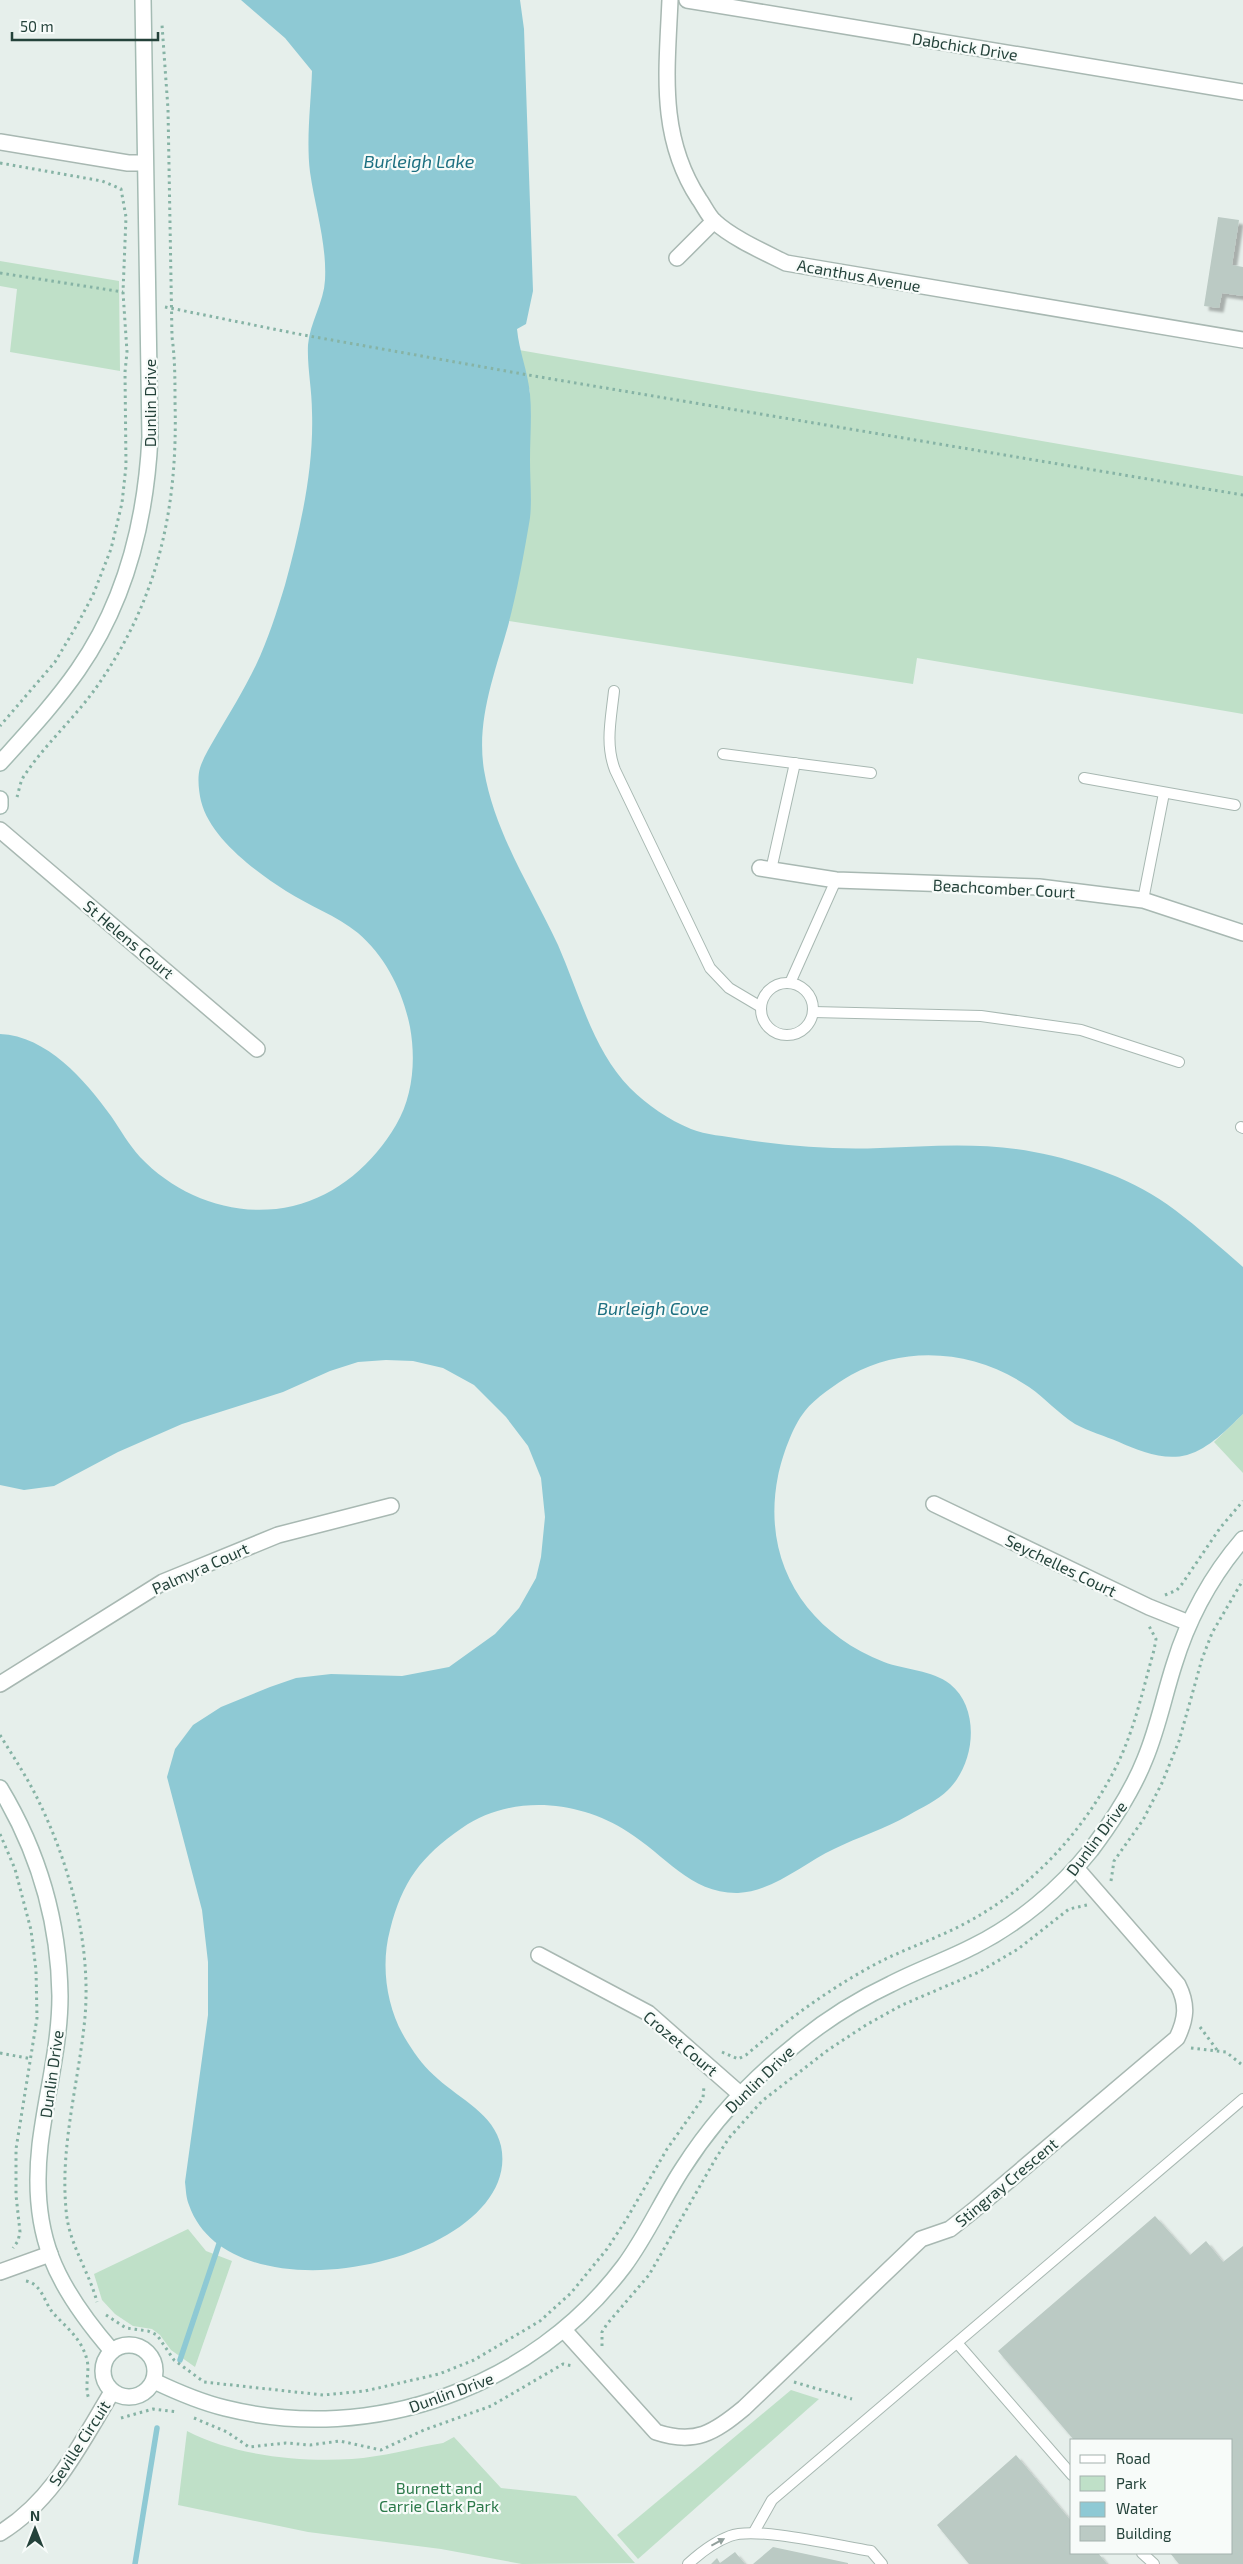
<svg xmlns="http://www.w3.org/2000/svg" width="1243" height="2564" font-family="'Exo 2',sans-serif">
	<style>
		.green { fill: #bfe0c8 }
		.water { fill: #8ec9d4 }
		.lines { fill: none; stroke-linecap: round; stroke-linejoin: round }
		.stream { stroke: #8ec9d4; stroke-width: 5.5 }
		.building { fill: #bbcac4; filter: url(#shadow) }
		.lane-casing { stroke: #a8b8b2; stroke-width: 12 }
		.street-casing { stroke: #a8b8b2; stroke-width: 18 }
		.secondary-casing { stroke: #a4bbb3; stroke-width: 18 }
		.path { stroke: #86b3a5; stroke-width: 3; stroke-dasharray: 2.5 4; stroke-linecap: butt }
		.lane { stroke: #fff; stroke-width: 10 }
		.street { stroke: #fff; stroke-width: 15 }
		.secondary { stroke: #fff; stroke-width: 15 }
		.oneway { fill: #92a09c }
		.labels { text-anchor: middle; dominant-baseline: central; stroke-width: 4.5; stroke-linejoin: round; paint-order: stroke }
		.street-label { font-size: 16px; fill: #24423a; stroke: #f7fbf9 }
		.park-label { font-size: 16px; fill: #2d7a4b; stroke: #f7fbf9 }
		.water-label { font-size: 18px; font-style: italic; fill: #1c6f80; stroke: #f7fbf9 }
	</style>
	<defs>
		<filter id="shadow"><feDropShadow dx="4.5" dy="4.5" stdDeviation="1" flood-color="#0004"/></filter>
	</defs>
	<rect width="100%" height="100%" fill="#e6efeb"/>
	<!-- green -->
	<g class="green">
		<polygon points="0,261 119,281 120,371 10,352 17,289 0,286"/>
		<polygon points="519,350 1243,476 1243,714 917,658 913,684 509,621 530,515 530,392"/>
		<polygon points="1243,1414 1243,1473 1214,1442"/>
		<polygon points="188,2229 206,2251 232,2261 195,2367 171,2350 160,2335 152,2329 133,2326 115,2314 102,2300 94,2274"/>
		<polygon points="791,2390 819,2399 638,2559 617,2535"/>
		<path d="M187 2431C236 2456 298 2462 352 2459 382 2457 413 2448 443 2443L454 2437 501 2488 576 2496 635 2563 522 2564 441 2549 308 2532 178 2505Z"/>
	</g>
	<!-- water -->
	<path class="water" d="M241 0H520L524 29 533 291 526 324 517 329C519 351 528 372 530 394 532 415 530 438 530 460 530 479 532 500 530 518 524 554 517 592 508 626 495 673 476 720 484 770 495 834 531 887 558 945 579 993 593 1050 630 1088 647 1105 669 1120 691 1129 706 1135 725 1136 741 1139 787 1146 834 1150 880 1148 932 1146 982 1142 1034 1152 1082 1161 1136 1180 1175 1210 1199 1228 1221 1248 1243 1267V1414C1226 1430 1210 1448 1187 1455 1164 1461 1139 1451 1119 1442 1105 1436 1088 1431 1075 1424 1059 1414 1045 1398 1029 1387 976 1351 908 1344 851 1375 836 1384 815 1398 805 1411 792 1427 782 1457 778 1476 761 1561 805 1631 884 1662 905 1670 932 1670 950 1684 981 1709 975 1764 948 1790 938 1800 921 1808 909 1815 885 1829 858 1837 834 1849 804 1863 772 1892 738 1893 691 1894 665 1855 628 1832 579 1800 511 1794 462 1828 421 1856 402 1882 390 1930 380 1967 387 2011 408 2043 416 2056 426 2069 438 2079 460 2099 494 2114 501 2146 525 2259 232 2328 189 2205 186 2198 186 2190 185 2182L208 2015V1962L202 1910 167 1777 175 1749 193 1725 221 1707 270 1687 296 1678 331 1674 402 1676 449 1667 495 1634 519 1608 536 1578 541 1557 545 1517 541 1478 528 1446 506 1417 474 1385 443 1368 413 1361 386 1360 358 1362 330 1371 283 1392 182 1424 118 1452 54 1486 24 1490 0 1485V1034C47 1036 85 1080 111 1116 120 1129 129 1145 140 1157 179 1198 237 1219 293 1206 338 1195 373 1164 396 1125 413 1096 416 1060 410 1027 403 992 386 957 358 933 336 915 309 906 286 891 255 871 210 838 201 801 199 792 197 778 200 768 203 758 210 747 215 738 229 714 244 690 256 665 268 640 277 611 285 585 300 530 314 470 312 412 312 389 307 367 308 345 310 322 324 302 325 280 327 244 315 207 310 172 306 139 311 103 312 71L285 38Z"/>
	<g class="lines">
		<!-- stream -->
		<g class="stream">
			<polyline points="180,2360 219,2244"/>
			<polyline points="135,2564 157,2428"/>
		</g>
	</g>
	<!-- building -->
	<g class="building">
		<polygon points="1218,217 1239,220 1232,265 1243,267 1243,296 1222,293 1219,308 1204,306"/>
		<polygon points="1155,2216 1190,2255 1206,2241 1223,2262 1243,2246 1243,2564 1179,2564 1170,2553 1232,2553 1232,2440 1074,2440 998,2351"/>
		<polygon points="1016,2455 1072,2522 1072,2553 1098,2553 1107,2564 969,2564 937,2525"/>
		<polygon points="773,2547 848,2563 848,2564 753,2564"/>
		<polygon points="735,2552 745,2564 711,2564 717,2558 720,2563"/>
	</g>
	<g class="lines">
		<!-- lane casing -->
		<g class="lane-casing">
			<g id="lane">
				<path d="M614 691C611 719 605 744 615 770L710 968 729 988 761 1007"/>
				<polyline points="723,754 871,773"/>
				<polyline points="1084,778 1235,805"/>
				<polyline points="771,870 795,763"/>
				<polyline points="1143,900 1164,793"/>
				<polyline points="790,983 836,880"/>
				<circle cx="787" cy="1009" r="26"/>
				<polyline points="813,1012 981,1016 1081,1030 1179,1062"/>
				<polyline points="1241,1127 1243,1128"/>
				<polyline points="958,2344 1072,2475"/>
				<polyline points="754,2532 772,2500 1243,2099"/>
				<polyline points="1142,2553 1154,2564"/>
				<path d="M688 2564C700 2553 714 2542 730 2536 756 2526 839 2546 871 2551L882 2564"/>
			</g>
		</g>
		<!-- street casing -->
		<g class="street-casing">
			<g id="street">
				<path d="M670 0C667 71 658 136 699 199 704 206 708 215 714 221 732 238 764 252 786 263L1243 340"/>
				<polyline points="687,0 1243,92"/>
				<polyline points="0,142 128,163 145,163"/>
				<polyline points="677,258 714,221"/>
				<polyline points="0,830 257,1049"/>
				<polyline points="760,868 836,880 1039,887 1143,900 1243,933"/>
				<polyline points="934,1504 1149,1607 1189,1623"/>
				<polyline points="0,1684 163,1582 278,1535 391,1506"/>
				<polyline points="539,1955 648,2013 740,2094"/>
				<polyline points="0,2272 50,2254"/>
				<path d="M564 2330 656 2432C695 2445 714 2433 744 2408L921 2239 950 2229 974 2210 1177 2038C1186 2019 1188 2005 1178 1985L1076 1868"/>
				<path d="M0 2533C53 2501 81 2443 112 2392"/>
			</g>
		</g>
		<!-- secondary casing -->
		<g class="secondary-casing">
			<g id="secondary">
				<path d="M0 763C27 733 55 703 78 670 126 601 146 519 150 437L143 0"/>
				<polyline points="0,799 0,806"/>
				<path d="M0 1788C38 1851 59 1921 60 1996 60 2046 46 2095 40 2145 30 2234 55 2285 112 2351"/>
				<circle cx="129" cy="2371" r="26"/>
				<path d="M154 2381C177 2392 200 2402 225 2408 373 2445 533 2387 624 2266 647 2235 662 2200 683 2168 713 2121 751 2080 795 2045 824 2021 857 2000 891 1984 918 1970 947 1960 974 1946 1018 1924 1060 1889 1091 1850 1112 1822 1132 1792 1145 1759 1158 1728 1164 1696 1174 1665 1188 1619 1212 1575 1243 1539"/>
			</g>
		</g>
		<!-- path -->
		<g class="path">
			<polyline points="0,163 102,181 121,189 126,217 123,292 127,352 125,372 126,466 122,503 111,549 93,595 77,625 55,662 0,726"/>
			<polyline points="0,273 123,292"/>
			<polyline points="165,307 298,334 534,376 1243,495"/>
			<path d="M17 797C19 791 20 782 24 776 45 744 76 717 98 685 159 597 178 507 175 401 175 379 175 359 172 337L168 109 162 25"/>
			<polyline points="1165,1595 1177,1590 1182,1584 1220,1528 1243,1501"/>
			<path d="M0 1735C14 1758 29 1780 40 1804 71 1868 91 1946 85 2017 79 2081 60 2145 66 2209 68 2243 89 2271 97 2302"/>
			<polyline points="0,1834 15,1869 31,1930 36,1970 37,2018 16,2149 16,2195 20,2232 18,2241 13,2248"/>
			<polyline points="1111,1881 1114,1861 1143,1820 1162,1783 1179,1741 1202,1659 1212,1633 1243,1580"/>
			<polyline points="1200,2027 1217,2050"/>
			<polyline points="1191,2048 1226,2052 1241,2064"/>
			<path d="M722 2052 738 2059 746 2055C786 2021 826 1991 872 1966 901 1950 933 1940 962 1925 1030 1890 1083 1833 1117 1765 1135 1728 1143 1689 1154 1650L1156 1639 1149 1626"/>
			<polyline points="0,2053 32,2059"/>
			<path d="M26 2281C42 2284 44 2302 53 2313 66 2327 82 2339 87 2360 90 2372 84 2387 89 2399"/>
			<polyline points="106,2315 126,2328 148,2331 157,2335 174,2360 204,2382 323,2395 365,2391 439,2374 474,2360 540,2321 571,2293 607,2249 626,2220 667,2149 703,2098 704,2086"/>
			<polyline points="602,2346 602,2332 607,2324 649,2275 716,2158 729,2138 762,2101 828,2050 866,2025 902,2005 979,1972 1018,1949 1069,1909 1087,1905"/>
			<polyline points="794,2382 852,2399"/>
			<polyline points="121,2418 153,2409 178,2412"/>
			<polyline points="194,2418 227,2432 249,2447 286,2443 310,2445 340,2441 381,2450 424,2430 491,2406 558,2367 563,2364 573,2366"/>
		</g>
		<!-- lane -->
		<use href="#lane" class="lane"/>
		<!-- street -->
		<use href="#street" class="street"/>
		<!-- secondary -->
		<use href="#secondary" class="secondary"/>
	</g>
	<!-- one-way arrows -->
	<defs><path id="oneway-solid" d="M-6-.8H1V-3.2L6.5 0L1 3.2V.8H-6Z" transform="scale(1.25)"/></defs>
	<use class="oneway" href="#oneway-solid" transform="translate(718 2542) rotate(-28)"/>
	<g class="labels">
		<!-- street labels -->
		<g class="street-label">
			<text transform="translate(965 46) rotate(9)">Dabchick Drive</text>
			<text transform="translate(859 275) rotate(10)">Acanthus Avenue</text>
			<text transform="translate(149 403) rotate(-90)">Dunlin Drive</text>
			<text transform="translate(1004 888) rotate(3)">Beachcomber Court</text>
			<text transform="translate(129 939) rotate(40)">St Helens Court</text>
			<text transform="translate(1061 1565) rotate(26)">Seychelles Court</text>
			<text transform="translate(200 1568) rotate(-24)">Palmyra Court</text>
			<text transform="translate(1096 1838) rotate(-53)">Dunlin Drive</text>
			<text transform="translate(681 2043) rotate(40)">Crozet Court</text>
			<text transform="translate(51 2074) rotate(-82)">Dunlin Drive</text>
			<text transform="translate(759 2079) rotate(-44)">Dunlin Drive</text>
			<text transform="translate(1006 2182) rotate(-40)">Stingray Crescent</text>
			<text transform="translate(451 2392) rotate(-20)">Dunlin Drive</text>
			<text transform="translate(79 2443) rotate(-57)">Seville Circuit</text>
		</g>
		<!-- park labels -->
		<g class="park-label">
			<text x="439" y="2487">Burnett and<tspan x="439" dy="18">Carrie Clark Park</tspan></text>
		</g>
		<!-- water labels -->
		<g class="water-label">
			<text x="419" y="161">Burleigh Lake</text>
			<text x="653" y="1308">Burleigh Cove</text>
		</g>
	</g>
	<!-- legend -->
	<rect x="1070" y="2439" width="162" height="115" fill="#f7fbf9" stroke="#a3b1ad"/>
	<rect x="1080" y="2455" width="25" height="8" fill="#ffffff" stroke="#a3b1ad"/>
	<text x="1116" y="2464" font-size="15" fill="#24423a">Road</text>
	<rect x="1080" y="2476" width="25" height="15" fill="#bfe0c8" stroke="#a3b1ad"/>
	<text x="1116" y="2489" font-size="15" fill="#24423a">Park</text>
	<rect x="1080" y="2502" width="25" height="15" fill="#8ec9d4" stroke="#a3b1ad"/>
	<text x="1116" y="2514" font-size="15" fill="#24423a">Water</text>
	<rect x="1080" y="2526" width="25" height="15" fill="#bbcac4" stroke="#a3b1ad"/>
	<text x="1116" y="2539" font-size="15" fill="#24423a">Building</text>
	<!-- north arrow -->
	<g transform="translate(35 2529)" stroke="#f7fbf9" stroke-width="4" paint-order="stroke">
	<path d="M0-4L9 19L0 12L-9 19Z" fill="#24423a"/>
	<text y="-8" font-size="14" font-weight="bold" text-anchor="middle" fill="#24423a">N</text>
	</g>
	<!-- scale -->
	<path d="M12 32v8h146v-8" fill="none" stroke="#24423a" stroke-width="2.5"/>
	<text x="20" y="32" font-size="15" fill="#24423a" stroke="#f7fbf9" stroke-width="4" paint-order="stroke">50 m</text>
</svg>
